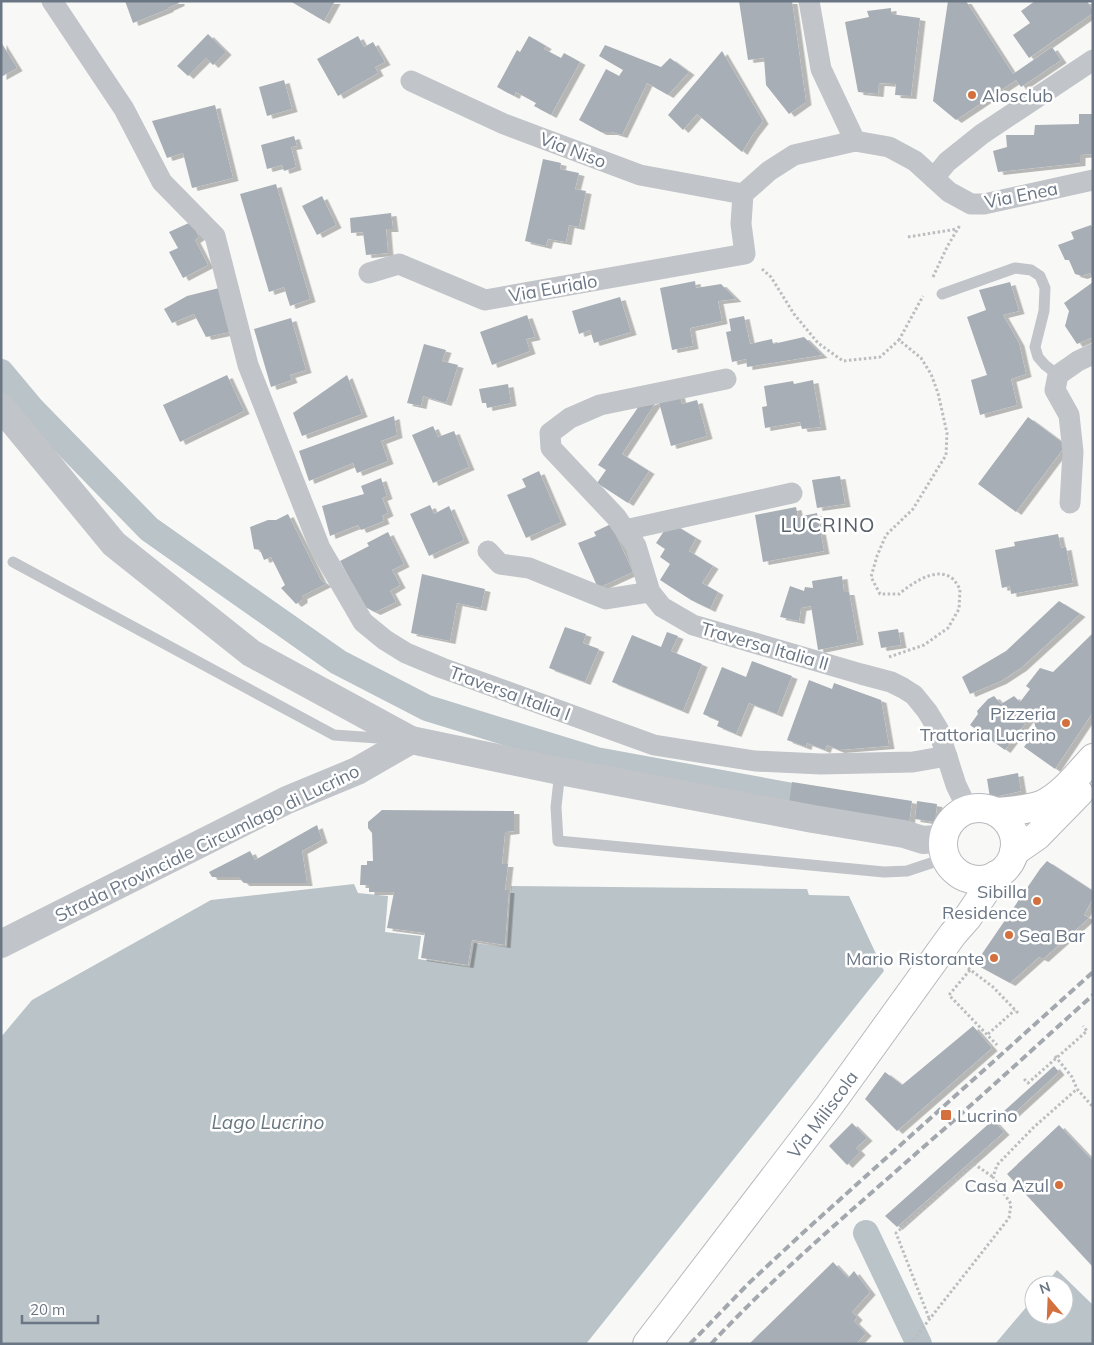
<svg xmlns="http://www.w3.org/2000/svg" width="1094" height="1345" font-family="Mulish,sans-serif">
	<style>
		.water { fill: #bac3c8 }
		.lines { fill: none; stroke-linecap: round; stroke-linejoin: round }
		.canal { stroke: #bac3c8; stroke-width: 26 }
		.building { fill: #a8aeb5; filter: url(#shadow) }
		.secondary-casing { stroke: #b6b9be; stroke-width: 30 }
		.path { stroke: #bbbdc0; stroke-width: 3; stroke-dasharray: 2.5 2.5; stroke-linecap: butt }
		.service { stroke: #c1c4c8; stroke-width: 11 }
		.minor { stroke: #c1c4c8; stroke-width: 21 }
		.tertiary { stroke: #c1c4c8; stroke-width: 28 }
		.secondary { stroke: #fff; stroke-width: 28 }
		.rail { stroke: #a3a7ae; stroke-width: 4; stroke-dasharray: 8 4; stroke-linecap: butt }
		.poi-dot { fill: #d3703d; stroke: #fff; stroke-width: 2 }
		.labels { text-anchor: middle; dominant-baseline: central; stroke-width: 5; stroke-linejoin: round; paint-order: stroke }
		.poi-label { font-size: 18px; fill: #6b7685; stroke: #fff; text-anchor: end }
		.street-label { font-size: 18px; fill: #6b7685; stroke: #fff }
		.water-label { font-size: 19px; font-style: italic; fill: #67767f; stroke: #fff }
		.quarter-label { font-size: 20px; letter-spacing: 1px; fill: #58606a; stroke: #fff }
	</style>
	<defs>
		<filter id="shadow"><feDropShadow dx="5.5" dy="3" stdDeviation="0" flood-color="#0004"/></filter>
	</defs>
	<rect width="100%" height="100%" fill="#f8f9f7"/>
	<!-- water -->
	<g class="water">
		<polygon points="354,884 358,893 388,896 385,932 421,936 418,959 470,967 474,943 507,947 511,886 807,889 809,895 849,896 884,971 586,1344 1,1344 1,1037 32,1000 211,900"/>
		<polygon points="1057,1270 1093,1305 1093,1344 995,1344 1034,1298 1034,1315 1064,1315 1064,1285 1045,1285"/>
	</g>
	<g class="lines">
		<!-- canal -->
		<g class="canal">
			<polyline points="1,372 32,409 149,529 338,662 427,708 596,760 825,802"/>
			<polyline points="866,1233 919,1344"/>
		</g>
	</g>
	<!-- building -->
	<g class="building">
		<polygon points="125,1 179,1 179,3 168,8 168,9 133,23"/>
		<polygon points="290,1 335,1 324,21"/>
		<polygon points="739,1 792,1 806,102 789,114 766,85 764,58 748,60"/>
		<polygon points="948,1 966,1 1013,74 1052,47 1061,60 1021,87 1016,80 956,120 933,101"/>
		<polygon points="1035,1 1087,1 1093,10 1093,13 1029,58 1013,35 1030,23 1021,11"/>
		<polygon points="891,8 891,14 920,18 911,96 895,95 896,84 879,83 878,94 858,92 845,22 869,17 867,11"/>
		<polygon points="208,34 226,52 213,65 206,58 188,76 177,66"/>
		<polygon points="358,36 364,47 373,42 385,62 375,67 378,73 338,96 317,59"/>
		<polygon points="529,36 546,46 544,49 561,58 564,53 580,62 551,115 534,106 536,103 516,92 514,96 497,87 517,50 520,52"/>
		<polygon points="1,42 17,68 1,77"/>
		<polygon points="605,45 661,67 670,58 689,72 668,95 647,83 622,135 612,132 601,132 579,120 606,69 619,76 623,70 599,56"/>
		<polygon points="722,51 763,121 753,134 742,152 697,114 683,130 668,115"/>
		<polygon points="284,80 292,109 267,116 259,87"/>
		<polygon points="215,105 233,178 192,188 183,153 167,158 152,121"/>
		<polygon points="1079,114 1093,114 1093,154 1080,155 1080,163 998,172 993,151 1007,147 1006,135 1034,135 1035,125 1079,124"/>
		<polygon points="294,136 297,146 291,147 296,167 284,171 282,165 267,169 261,145"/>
		<polygon points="543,159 561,163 560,169 579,173 575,189 586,191 579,227 569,225 566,242 548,239 546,246 525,241"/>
		<polygon points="276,184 310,299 290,306 284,287 269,292 240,194"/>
		<polygon points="322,196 336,225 317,235 302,206"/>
		<polygon points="391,213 393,229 386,229 388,253 366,255 363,232 351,233 350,218"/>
		<polygon points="191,222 199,237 195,240 208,265 183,278 169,252 178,248 169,232"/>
		<polygon points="1091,225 1093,230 1093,280 1090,273 1082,276 1075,274 1069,260 1065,260 1058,245 1074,239 1071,232"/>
		<polygon points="695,281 696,288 721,284 736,299 718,301 722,321 690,328 693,346 672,350 660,288"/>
		<polygon points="1010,282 1019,311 1003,315 1019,343 1026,374 1011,379 1017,405 980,415 971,380 987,375 967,317 986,310 979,290"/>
		<polygon points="1093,282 1093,337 1077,344 1065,326 1069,311 1064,303"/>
		<polygon points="219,288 230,332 206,337 194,314 172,323 164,309 187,296"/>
		<polygon points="620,297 631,332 594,343 590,330 579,334 572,311"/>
		<polygon points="527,315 535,337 526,339 530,351 492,365 480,332"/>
		<polygon points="744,316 750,344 772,339 773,344 804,337 822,355 747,367 746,359 732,362 726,332 731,331 729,319"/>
		<polygon points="291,318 306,370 290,375 292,380 271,387 254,329"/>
		<polygon points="424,344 446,350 442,361 458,365 446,403 423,396 421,406 407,403"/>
		<polygon points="227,375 244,411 180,442 163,405"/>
		<polygon points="347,375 362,414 302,436 293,413"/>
		<polygon points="813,380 821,427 802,429 800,422 765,428 762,407 767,406 764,386 793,381 794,384"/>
		<polygon points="508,384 511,403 487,408 486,403 482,403 479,389"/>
		<polygon points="679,394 682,404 697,400 707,436 671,446 658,399 622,454 649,471 628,503 597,483 606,470 598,465 639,406 658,399"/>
		<polygon points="394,416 397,435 381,441 388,461 357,473 353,463 309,481 299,451"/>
		<polygon points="1028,417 1066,445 1016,512 978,484"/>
		<polygon points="433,426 438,437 454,431 469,467 433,483 412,435"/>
		<polygon points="539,471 561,522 526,538 507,495 526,487 522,479"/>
		<polygon points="840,476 845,504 817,508 812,480"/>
		<polygon points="381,478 387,496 382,498 388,513 382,516 384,521 361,530 358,525 330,536 322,506 364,494 361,486"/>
		<polygon points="430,505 434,514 449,506 464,540 429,556 410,514"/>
		<polygon points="796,507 798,517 817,513 824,551 763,562 755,515"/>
		<polygon points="288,514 321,580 326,584 302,596 302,600 296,604 281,588 285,585 271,557 264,560 260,550 254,549 250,527 268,520 276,520"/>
		<polygon points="670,522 696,538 689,551 713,566 702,583 718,592 710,609 691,600 660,580 670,564 660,557 665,549 656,543"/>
		<polygon points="611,524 633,572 598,588 578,543 596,536 594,532"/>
		<polygon points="388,532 404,564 392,570 400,585 390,591 396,602 375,612 365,607 340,561 369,546 367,543"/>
		<polygon points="1058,534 1061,548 1066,547 1073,583 1011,594 1010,586 1002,588 995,550 1015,546 1014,542"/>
		<polygon points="422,574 485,589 481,608 457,603 450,641 411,633"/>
		<polygon points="842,576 844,592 849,592 858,642 818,650 811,606 801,608 799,621 780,617 790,586 804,591 805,587 813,588 812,581"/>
		<polygon points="1059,601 1080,614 1021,668 1001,681 970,694 962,677 1006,651"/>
		<polygon points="565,627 586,634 583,643 599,649 585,682 549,668"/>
		<polygon points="898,629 901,645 881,648 878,632"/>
		<polygon points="667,632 678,636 671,651 702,664 683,711 612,682 632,635 661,647"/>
		<polygon points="1093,633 1093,712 1055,769 1024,747 1036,730 1034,721 1029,718 1005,750 970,725 978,714 977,711 988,699 994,696 1001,704 1014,696 1020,702 1030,689 1026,686 1040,668 1053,672"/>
		<polygon points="752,661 792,676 777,714 749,703 736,734 717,726 719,721 703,714 722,667 746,677"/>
		<polygon points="809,680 832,689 834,683 881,700 889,746 839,750 827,745 825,750 807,743 806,747 787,740"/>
		<polygon points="1018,773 1021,791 990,798 987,779"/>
		<polygon points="792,782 912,801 909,824 789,804"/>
		<polygon points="917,801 937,804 935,822 915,819"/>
		<polygon points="382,810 514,811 514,831 505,832 502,864 508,864 505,890 509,890 505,945 472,940 468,965 421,958 425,933 387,928 394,892 369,892 369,885 360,885 361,865 367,865 367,861 373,861 372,833 368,828 368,822"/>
		<polygon points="317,825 322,840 302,851 307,883 244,883 238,877 212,877 209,872 250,851 255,860"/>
		<polygon points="1047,861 1093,891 1093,898 1084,915 1089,918 1043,959 1039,957 1010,983 975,964 1040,869"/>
		<polygon points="973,1026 992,1048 897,1131 865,1099 885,1072 902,1085"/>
		<polygon points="1054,1066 1059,1072 1010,1117 1004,1111"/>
		<polygon points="993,1120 1004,1132 897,1227 885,1216"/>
		<polygon points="852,1123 867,1138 856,1148 860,1152 847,1165 829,1146"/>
		<polygon points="1059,1125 1093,1161 1093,1265 1092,1266 1007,1174"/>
		<polygon points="833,1262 848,1278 854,1271 870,1292 852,1312 857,1317 854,1321 866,1333 856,1344 749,1344"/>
	</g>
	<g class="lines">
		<!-- secondary casing -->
		<g class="secondary-casing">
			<g id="secondary">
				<circle cx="979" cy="844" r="36"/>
				<path d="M996 812C1011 811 1027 810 1041 805 1062 796 1078 774 1093 758"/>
				<polyline points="1014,852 1037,836 1079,793"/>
				<path id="s1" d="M647 1344 829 1106 953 934 968 917 996 875"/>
			</g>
		</g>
		<!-- path -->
		<g class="path">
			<polyline points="908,237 957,229"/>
			<polyline points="762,269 771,277 794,314 818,343 843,361 880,357 899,340"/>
			<polyline points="933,277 947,247 960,225"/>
			<path d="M889 657 924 645 948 628 959 609 960 589C958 586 956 582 953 579 937 565 911 584 899 594H880L871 577 877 556 886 535 913 509 946 455 947 433 938 393 931 374 921 358 899 340 923 296"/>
			<polyline points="964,965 993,987 1019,1014"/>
			<polyline points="970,970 949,995 997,1045"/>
			<polyline points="988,1034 1015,1010"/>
			<polyline points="1055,1056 1072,1077 1077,1089 1093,1107"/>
			<polyline points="1024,1079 1028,1083 1087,1031 1083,1026"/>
			<polyline points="929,1318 896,1233 974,1164 993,1177"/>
			<polyline points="910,1344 1009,1218 1011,1204 993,1177 997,1165 1034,1127 1077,1089"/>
		</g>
		<!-- service -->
		<g class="service">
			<polyline points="942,294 1015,268 1031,270 1040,276 1045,288 1044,311 1035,347 1038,357 1045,365 1058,375"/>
			<polyline points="13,562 334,735 392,739"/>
			<polyline points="560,771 556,807 558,841 884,872 907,871 946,858"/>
		</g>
		<!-- minor -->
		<g class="minor">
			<polyline points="52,1 124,109 162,182 215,236 248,365 320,548 363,622 385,640 406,653 442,668 654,745 755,761 821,764 913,762 947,756"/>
			<polyline points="809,1 821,69 855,141"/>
			<polyline points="411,81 504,124 640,175 743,194"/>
			<polyline points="934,178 947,162 982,134 1093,60"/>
			<polyline points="369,273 399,264 485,300 745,254 741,224 743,194 769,171 794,155 855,141 889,147 915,161 949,192 971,204 984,204 1093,180"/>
			<polyline points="726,379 600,405 570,418 550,433 551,448 616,517 625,530 636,546 650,592 662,607 693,625 861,674 891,682 903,688 914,695 927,711 938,729 956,785 968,810"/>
			<polyline points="1070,503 1073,452 1069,415 1055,390 1058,375 1078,361 1093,354"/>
			<polyline points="625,530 792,493"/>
			<polyline points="488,551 500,564 529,568 606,599 650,592"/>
		</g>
		<!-- tertiary -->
		<g class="tertiary">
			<polyline points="1,407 114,544 251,653 411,740 560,771 813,819 904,834 923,840 936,839 944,837"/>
			<polyline points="1,944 287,800 357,771 411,740"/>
		</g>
		<!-- secondary -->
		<use href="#secondary" class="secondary"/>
		<!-- rail -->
		<g class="rail">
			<polyline points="690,1344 749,1283 806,1230 1093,972"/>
			<path d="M711 1344C776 1274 849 1213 920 1150 979 1099 1035 1047 1093 995"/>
		</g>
	</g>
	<!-- markers -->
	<g class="poi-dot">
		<circle cx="972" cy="95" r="5"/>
		<circle cx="1066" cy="723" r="5"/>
		<circle cx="1037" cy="901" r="5"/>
		<circle cx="1009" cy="935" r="5"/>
		<circle cx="994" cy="958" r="5"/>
		<rect x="940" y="1109" width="12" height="12" rx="2.5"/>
		<circle cx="1059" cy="1185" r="5"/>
	</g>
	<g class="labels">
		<!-- poi labels -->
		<g class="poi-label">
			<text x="982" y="95" text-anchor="start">Alosclub</text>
			<text x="1056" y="713">Pizzeria<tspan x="1056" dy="21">Trattoria Lucrino</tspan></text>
			<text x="1027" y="891">Sibilla<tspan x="1027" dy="21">Residence</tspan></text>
			<text x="1019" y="935" text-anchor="start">Sea Bar</text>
			<text x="984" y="958">Mario Ristorante</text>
			<text x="957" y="1115" text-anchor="start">Lucrino</text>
			<text x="1049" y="1185">Casa Azul</text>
		</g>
		<!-- street labels -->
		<g class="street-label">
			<text transform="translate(573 150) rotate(21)">Via Niso</text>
			<text transform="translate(1021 195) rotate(-11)">Via Enea</text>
			<text transform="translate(553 288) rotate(-10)">Via Eurialo</text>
			<text transform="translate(765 646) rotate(16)">Traversa Italia II</text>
			<text transform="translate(510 693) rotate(20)">Traversa Italia I</text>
			<text transform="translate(207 843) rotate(-26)">Strada Provinciale Circumlago di Lucrino</text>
			<text stroke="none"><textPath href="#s1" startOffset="289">Via Miliscola</textPath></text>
		</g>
		<!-- water labels -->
		<g class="water-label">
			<text x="268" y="1122">Lago Lucrino</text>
		</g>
		<!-- quarter labels -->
		<g class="quarter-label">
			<text x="828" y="524">LUCRINO</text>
		</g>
	</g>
	<!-- border -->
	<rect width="1094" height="1345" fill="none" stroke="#6b7685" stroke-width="5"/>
	<!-- north arrow -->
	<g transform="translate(1049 1300) rotate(341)"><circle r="24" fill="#ffffff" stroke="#c4c8ce"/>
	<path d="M0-4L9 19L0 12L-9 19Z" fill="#d3703d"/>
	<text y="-8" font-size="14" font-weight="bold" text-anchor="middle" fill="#6b7685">N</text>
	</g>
	<!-- scale -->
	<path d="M22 1315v8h76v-8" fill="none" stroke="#6b7685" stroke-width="2.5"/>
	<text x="30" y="1315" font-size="15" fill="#6b7685" stroke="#ffffff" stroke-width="4" paint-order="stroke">20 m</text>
</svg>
